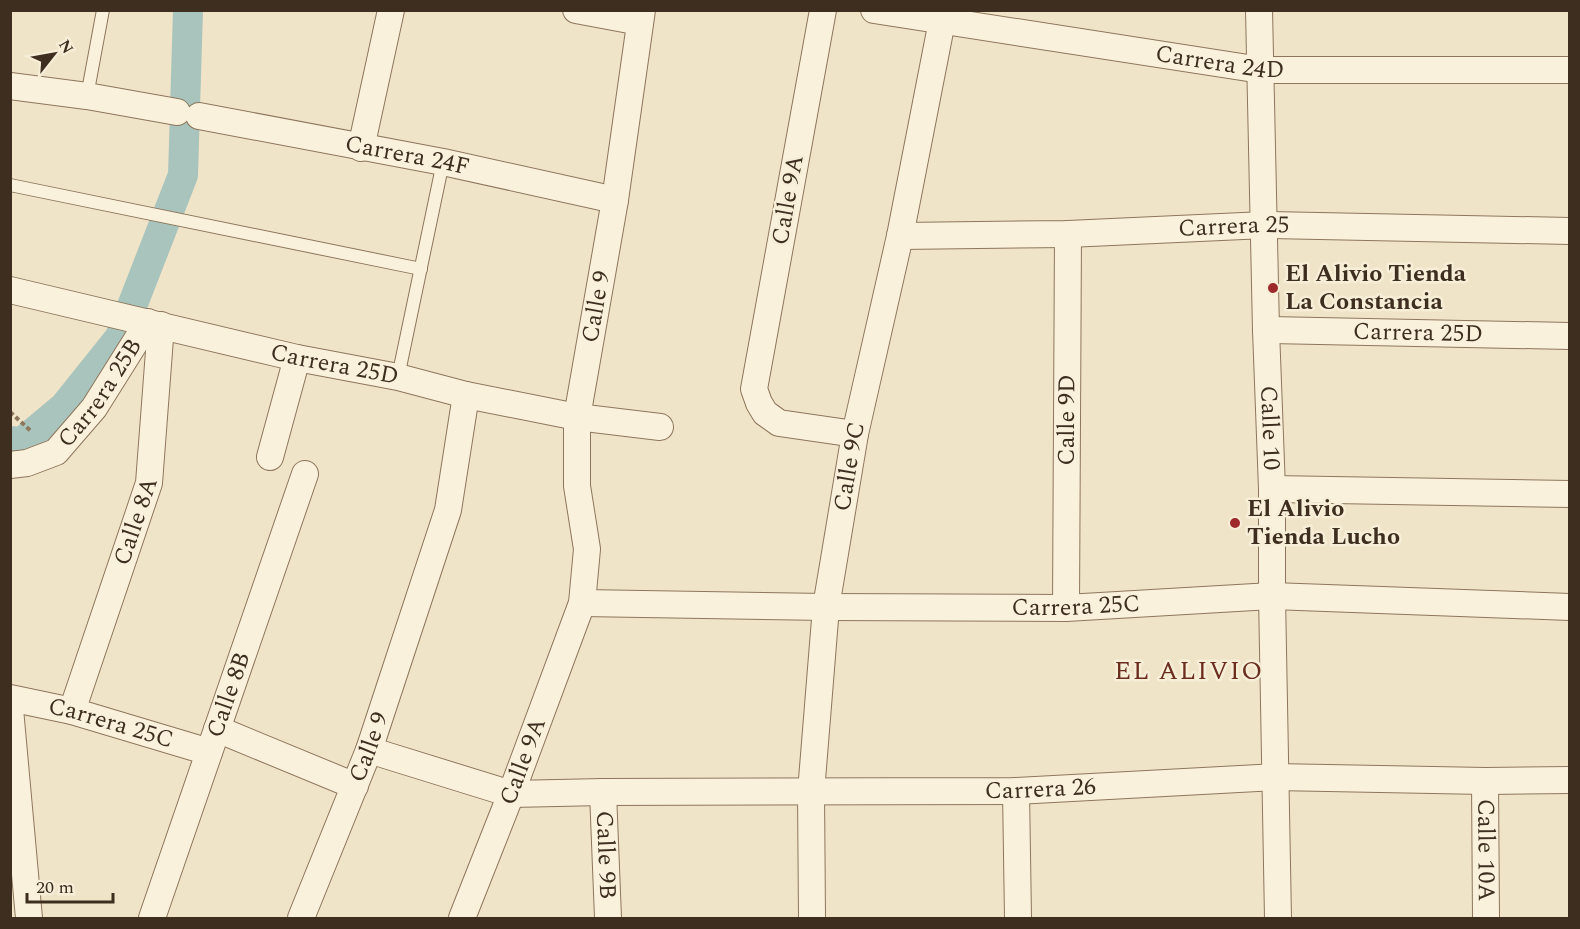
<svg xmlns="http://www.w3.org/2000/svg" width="1580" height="929" font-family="Spectral,serif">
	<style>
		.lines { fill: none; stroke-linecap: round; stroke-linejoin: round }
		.canal { stroke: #a9c4bc; stroke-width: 30 }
		.lane-casing { stroke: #8d765c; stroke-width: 14 }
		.street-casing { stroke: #8d765c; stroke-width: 28 }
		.path { stroke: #8d765c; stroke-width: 4; stroke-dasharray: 4.5 3; stroke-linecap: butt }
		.lane { stroke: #faf1dc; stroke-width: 12 }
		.street { stroke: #faf1dc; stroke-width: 26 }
		.poi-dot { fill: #9e2a2b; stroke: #f7eed8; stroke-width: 2 }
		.labels { text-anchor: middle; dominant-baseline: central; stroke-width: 5; stroke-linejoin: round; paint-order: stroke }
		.street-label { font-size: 24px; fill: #3d2e20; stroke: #f7eed8 }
		.poi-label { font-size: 24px; font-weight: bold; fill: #3d2e20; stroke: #f7eed8; text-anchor: start }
		.neighbourhood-label { font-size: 26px; letter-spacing: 1.5px; fill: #6b2e1e; stroke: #f7eed8 }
	</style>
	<rect width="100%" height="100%" fill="#f0e4c8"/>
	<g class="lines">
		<!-- canal -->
		<polyline class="canal" points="10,441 22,442 64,407 120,337 183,175 188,10"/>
		<!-- lane casing -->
		<g class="lane-casing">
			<g id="lane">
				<polyline points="87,96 103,10"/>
				<polyline points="10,185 421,269"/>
				<polyline points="398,377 443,162"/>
			</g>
		</g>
		<!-- street casing -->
		<g class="street-casing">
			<g id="street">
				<polyline points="576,10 640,22"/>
				<polyline points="823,10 754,389 759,403 765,413 779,423 855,434"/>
				<path id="s1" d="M874 10 1261 70H1570"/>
				<path id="s2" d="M1259 10 1266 330 1272 489V596L1278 918"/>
				<polyline points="10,86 87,96 177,112"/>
				<path id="s3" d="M199 116 443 162 615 200"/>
				<polyline points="361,148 391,10"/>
				<path id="s4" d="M900 236 1068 234 1265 225 1570 231"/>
				<path id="s5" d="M10 290 297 358 398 377 466 395 577 417 660 427"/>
				<path id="s6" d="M1266 330 1570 336"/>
				<polyline points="270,457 297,358"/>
				<path id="s7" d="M10 465 27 463 56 452 94 408 148 322"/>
				<polyline points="1272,489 1570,494"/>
				<path id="s8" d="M582 603 826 607 1066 608 1272 596 1570 607"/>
				<path id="s9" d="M1066 608 1068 234"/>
				<path id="s10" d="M10 698 72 711 209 752"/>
				<polyline points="10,709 29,918"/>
				<path id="s11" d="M72 711 149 483 161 325"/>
				<polyline points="217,729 355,786"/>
				<path id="s12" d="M369 750 511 794 603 792 1016 791 1275 777 1485 781 1570 780"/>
				<path id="s13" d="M1485 781 1486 918"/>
				<polyline points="1016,791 1018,918"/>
				<path id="s14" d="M603 792 608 918"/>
				<path id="s15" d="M152 918 305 474"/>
				<path id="s16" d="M301 918 369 750 448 510 466 395"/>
				<path id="s17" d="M462 918 511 794 582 603 587 549 577 486V417L615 200 642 10"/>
				<path id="s18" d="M812 918 811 792 826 607 855 434 900 236 942 21"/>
			</g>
		</g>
		<!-- path -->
		<polyline class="path" points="10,412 32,432"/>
		<!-- lane -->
		<use href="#lane" class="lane"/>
		<!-- street -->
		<use href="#street" class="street"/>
	</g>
	<!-- markers -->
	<g class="poi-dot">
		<circle cx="1273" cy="288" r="6"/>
		<circle cx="1235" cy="523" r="6"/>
	</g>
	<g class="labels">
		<!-- street labels -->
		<g class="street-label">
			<text stroke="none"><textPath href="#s1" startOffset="350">Carrera 24D</textPath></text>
			<text stroke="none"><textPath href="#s3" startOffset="212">Carrera 24F</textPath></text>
			<text transform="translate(788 200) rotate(-80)">Calle 9A</text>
			<text stroke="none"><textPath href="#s4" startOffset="334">Carrera 25</textPath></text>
			<text stroke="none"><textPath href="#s17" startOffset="636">Calle 9</textPath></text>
			<text stroke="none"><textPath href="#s6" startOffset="152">Carrera 25D</textPath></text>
			<text stroke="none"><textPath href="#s5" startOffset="333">Carrera 25D</textPath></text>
			<text stroke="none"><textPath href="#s7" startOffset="122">Carrera 25B</textPath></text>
			<text stroke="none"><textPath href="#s9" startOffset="188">Calle 9D</textPath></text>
			<text stroke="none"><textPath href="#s2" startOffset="418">Calle 10</textPath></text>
			<text stroke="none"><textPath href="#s18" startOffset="454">Calle 9C</textPath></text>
			<text stroke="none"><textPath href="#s11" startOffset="200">Calle 8A</textPath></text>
			<text stroke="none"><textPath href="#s8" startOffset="494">Carrera 25C</textPath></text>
			<text stroke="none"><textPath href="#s15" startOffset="236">Calle 8B</textPath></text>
			<text stroke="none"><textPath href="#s10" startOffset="104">Carrera 25C</textPath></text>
			<text stroke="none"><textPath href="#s16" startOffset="184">Calle 9</textPath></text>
			<text stroke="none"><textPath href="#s17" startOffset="168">Calle 9A</textPath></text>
			<text stroke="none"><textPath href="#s12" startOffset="678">Carrera 26</textPath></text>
			<text stroke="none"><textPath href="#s13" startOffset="69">Calle 10A</textPath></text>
			<text stroke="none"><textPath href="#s14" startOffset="63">Calle 9B</textPath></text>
		</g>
		<!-- poi labels -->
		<g class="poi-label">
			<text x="1285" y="274">El Alivio Tienda<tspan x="1285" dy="28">La Constancia</tspan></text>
			<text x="1247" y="509">El Alivio<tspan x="1247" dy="28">Tienda Lucho</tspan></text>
		</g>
		<!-- neighbourhood labels -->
		<g class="neighbourhood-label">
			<text x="1189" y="671">EL ALIVIO</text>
		</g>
	</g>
	<!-- border -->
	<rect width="1580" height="929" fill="none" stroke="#3d2e20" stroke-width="24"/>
	<!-- north arrow -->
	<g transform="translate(54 54) rotate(59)" stroke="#f7eed8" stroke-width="4.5" paint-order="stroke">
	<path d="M0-4.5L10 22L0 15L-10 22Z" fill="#3d2e20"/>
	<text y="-9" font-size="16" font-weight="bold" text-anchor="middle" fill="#3d2e20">N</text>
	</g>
	<!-- scale -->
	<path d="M27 893v9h86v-9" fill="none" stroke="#3d2e20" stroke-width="3"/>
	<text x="36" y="893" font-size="18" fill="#3d2e20" stroke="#f7eed8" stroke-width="4.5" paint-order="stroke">20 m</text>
</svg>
